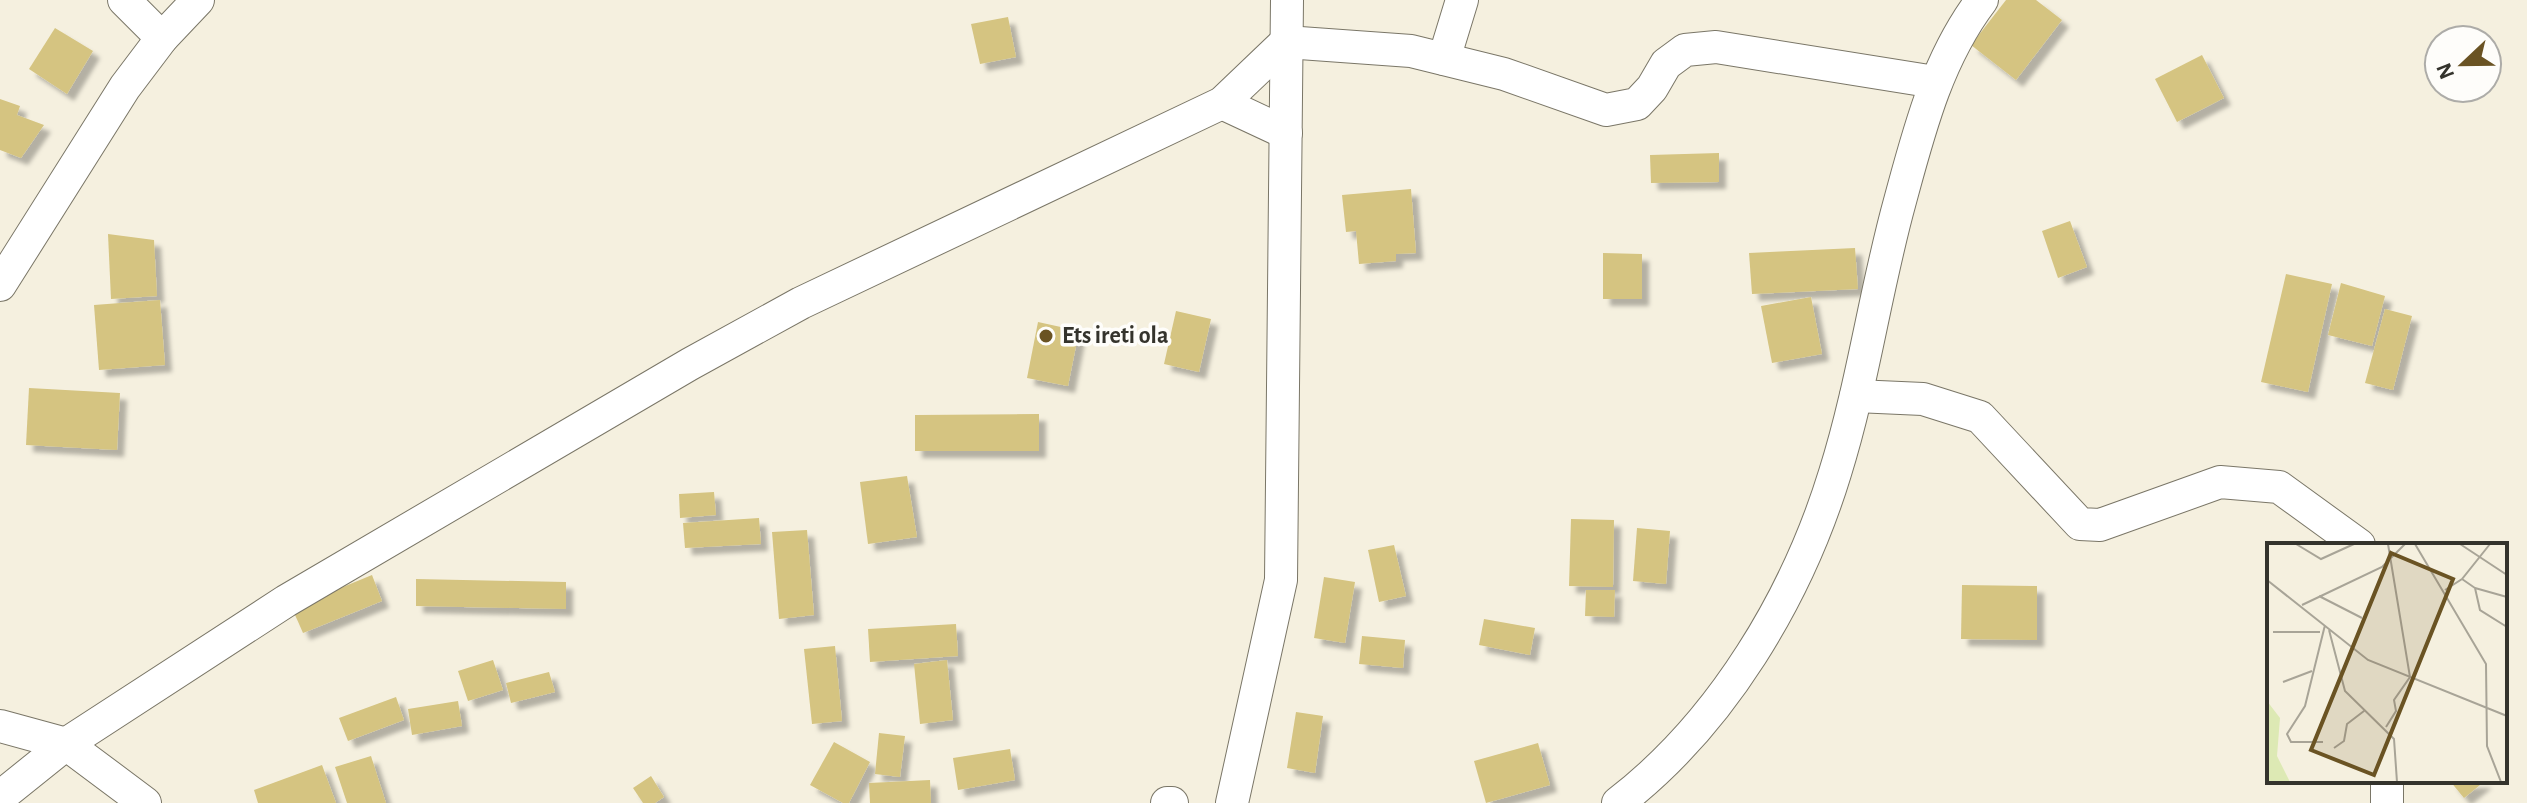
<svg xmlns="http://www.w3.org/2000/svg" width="2527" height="803" font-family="'Alegreya Sans',sans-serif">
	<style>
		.building { fill: #d5c481; filter: url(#shadow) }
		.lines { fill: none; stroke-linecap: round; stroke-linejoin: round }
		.street-casing { stroke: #7a7667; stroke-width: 34 }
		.street { stroke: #fff; stroke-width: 32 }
		.poi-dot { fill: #6a5323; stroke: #fefdfa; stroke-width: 3 }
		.labels { text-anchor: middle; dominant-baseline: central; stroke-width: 7; stroke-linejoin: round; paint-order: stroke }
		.poi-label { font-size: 24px; font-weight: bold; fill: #34332c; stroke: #fefdfa; text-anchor: start }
		.inset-road { fill: none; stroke: #a8a497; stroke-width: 2 }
		.view { fill: #6a5323; fill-opacity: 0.15; stroke: #6a5323; stroke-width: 4 }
		.inset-edge { fill: none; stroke: #34332c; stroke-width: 4 }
	</style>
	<defs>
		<filter id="shadow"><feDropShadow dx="7" dy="7" stdDeviation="2" flood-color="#0004"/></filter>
	</defs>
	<rect width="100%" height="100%" fill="#f5f0df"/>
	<!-- building -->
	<g class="building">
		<polygon points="2006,0 2036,0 2062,20 2016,80 1971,45"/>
		<polygon points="1008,17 1016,57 980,64 971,24"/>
		<polygon points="55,28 93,51 67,94 29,69"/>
		<polygon points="2202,55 2224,98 2177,122 2155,79"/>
		<polygon points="0,99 20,106 17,115 44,125 21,158 0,150"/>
		<polygon points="1719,153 1719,182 1651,183 1650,155"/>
		<polygon points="1411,189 1416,253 1396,254 1396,261 1359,264 1356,231 1346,232 1342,195"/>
		<polygon points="2070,221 2087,267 2058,278 2042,231"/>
		<polygon points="108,234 154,240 157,296 111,299"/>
		<polygon points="1855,248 1858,289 1752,294 1749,253"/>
		<polygon points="1603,253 1642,254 1642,299 1603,299"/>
		<polygon points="2286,274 2332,284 2308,392 2261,382"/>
		<polygon points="2341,283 2385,296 2372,346 2328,335"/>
		<polygon points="1811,297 1822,354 1772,363 1761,306"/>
		<polygon points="160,300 165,365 99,370 94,305"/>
		<polygon points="2385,309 2412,316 2393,390 2365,383"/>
		<polygon points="1176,311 1211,319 1199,372 1164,364"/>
		<polygon points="1038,322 1079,331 1068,386 1027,378"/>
		<polygon points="29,388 120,393 117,450 26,445"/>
		<polygon points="1039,414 1039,451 915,451 915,415"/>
		<polygon points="907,476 917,537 868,544 860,482"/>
		<polygon points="714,492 716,515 680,518 679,494"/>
		<polygon points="759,518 761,544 685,548 683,523"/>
		<polygon points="1571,519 1614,520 1613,587 1569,586"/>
		<polygon points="1637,528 1670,531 1666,584 1633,581"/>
		<polygon points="807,530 814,615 779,619 772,532"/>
		<polygon points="1394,545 1406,596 1379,602 1368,550"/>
		<polygon points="372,575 382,601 303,633 292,608"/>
		<polygon points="1324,577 1355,582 1345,643 1314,638"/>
		<polygon points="416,579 566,582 566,609 416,606"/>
		<polygon points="1962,585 2037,586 2037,640 1961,639"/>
		<polygon points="1586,590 1615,590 1614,617 1585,616"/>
		<polygon points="1484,619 1535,628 1530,655 1479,645"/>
		<polygon points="956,624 958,656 870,662 868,629"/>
		<polygon points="1362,636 1405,640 1403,668 1359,664"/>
		<polygon points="835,646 842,721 812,724 804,649"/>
		<polygon points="493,660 503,690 468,701 458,671"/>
		<polygon points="947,660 953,720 920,724 914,664"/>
		<polygon points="549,672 555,692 511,703 506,683"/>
		<polygon points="396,697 404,720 348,741 339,718"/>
		<polygon points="458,701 462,726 412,735 408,709"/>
		<polygon points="1296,712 1323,716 1315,773 1287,768"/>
		<polygon points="879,733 905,736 900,777 875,774"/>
		<polygon points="834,742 870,762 849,803 843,803 810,785"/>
		<polygon points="1538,743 1550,785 1486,803 1474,761"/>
		<polygon points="1010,749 1015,780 958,790 953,758"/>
		<polygon points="371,756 386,803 347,803 335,767"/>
		<polygon points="322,765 336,803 258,803 254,790"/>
		<polygon points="651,776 664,797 655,803 643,803 633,788"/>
		<polygon points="930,780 931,803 870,803 869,783"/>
		<polygon points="2450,781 2485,781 2464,798"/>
	</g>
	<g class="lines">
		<!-- street casing -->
		<g class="street-casing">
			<g id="street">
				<polyline points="124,0 162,38"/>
				<polyline points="1444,59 1462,0"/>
				<polyline points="1222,103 1286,133"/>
				<polyline points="0,285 125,87 162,38 198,0"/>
				<polyline points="1856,396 1923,399 1980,417 2080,524 2100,525 2220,482 2279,487 2359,545"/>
				<polyline points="0,726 66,744 145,803"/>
				<polyline points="2387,781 2387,803"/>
				<polyline points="0,797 66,744 286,601 690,364 801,303 1222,103 1286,42 1411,51 1504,74 1606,110 1637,104 1652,88 1666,64 1685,50 1716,47 1935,82"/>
				<polyline points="1167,803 1172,803"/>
				<polyline points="1232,803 1281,580 1287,0"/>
				<path d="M1618 803C1722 723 1797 597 1835 473 1863 384 1875 291 1900 201 1919 131 1937 59 1982 0"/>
			</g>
		</g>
		<!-- street -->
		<use href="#street" class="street"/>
	</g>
	<!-- markers -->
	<circle class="poi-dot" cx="1046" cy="336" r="8"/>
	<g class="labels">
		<!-- poi labels -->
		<g class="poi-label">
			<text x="1062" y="336">Ets ireti ola</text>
		</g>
	</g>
	<!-- overview -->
	<g transform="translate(2267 543)">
		<rect width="240" height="240" fill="#f5f0df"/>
		<path d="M0 158 13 175 10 213 23 239H0Z" fill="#dde9b4"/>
		<path class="inset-road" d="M29 1 54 16 87 1M148 1 219 121 220 203 234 239M193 1 240 32M195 36 208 45 213 67 240 84M0 37 101 117 240 173M208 45 240 54M178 47 195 36 223 1M52 53 95 75M35 62 115 24 138 1M62 87 78 148 127 196 130 239M6 89H53M16 139 45 128M119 184 129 168 127 157 143 134 121 1M56 199H24L20 191 38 163 58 82M67 205 77 198 80 181 97 168"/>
		<path class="view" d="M124 10 186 36 107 232 44 207Z"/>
		<rect width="240" height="240" class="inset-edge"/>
	</g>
	<!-- north arrow -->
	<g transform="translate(2463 64) rotate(248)"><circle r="38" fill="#fefdfa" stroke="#adaca8" stroke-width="2"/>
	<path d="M0-6L14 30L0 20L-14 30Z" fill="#6a5323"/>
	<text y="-12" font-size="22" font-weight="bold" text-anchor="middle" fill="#34332c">N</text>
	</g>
</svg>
